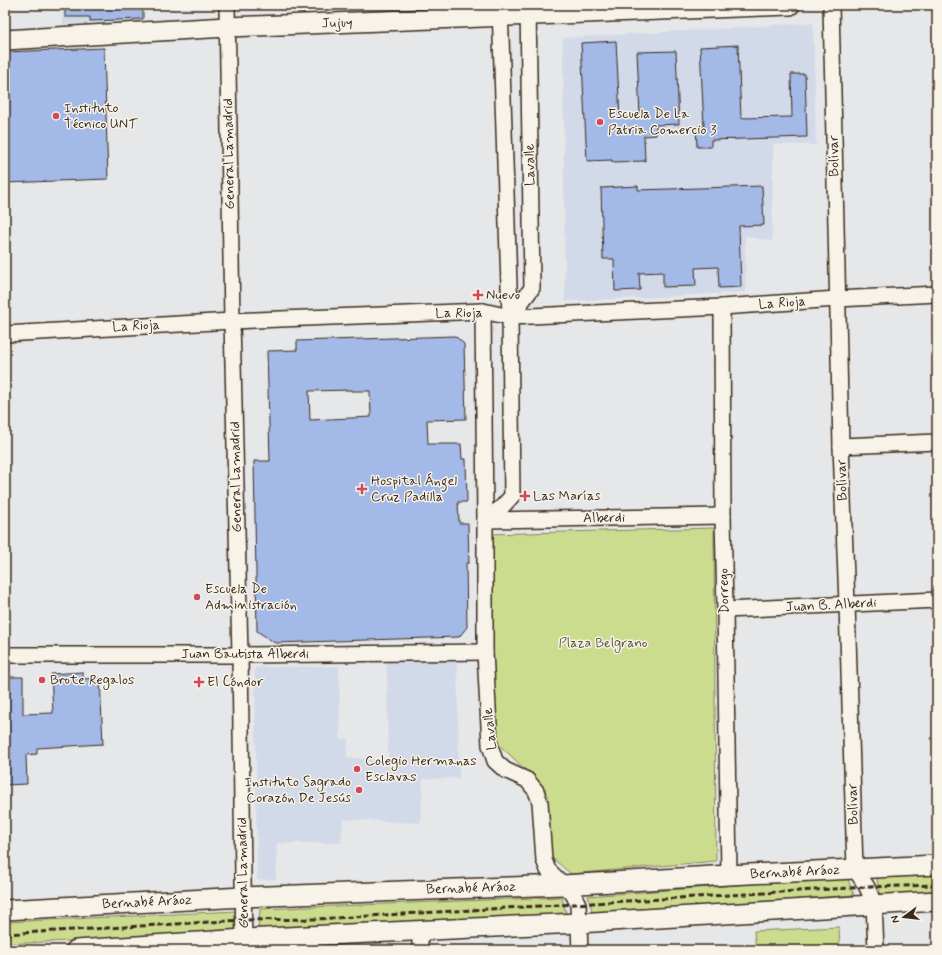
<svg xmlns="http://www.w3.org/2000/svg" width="942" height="955" font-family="Mynerve,sans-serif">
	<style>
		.built { fill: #d2d9e8 }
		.green { fill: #ccdc8f; stroke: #848356 }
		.building { fill: #a3b9e7; stroke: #3b2a1e; fill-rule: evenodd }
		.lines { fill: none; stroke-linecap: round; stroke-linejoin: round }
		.minor-casing { stroke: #3b2a1e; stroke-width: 18 }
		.tertiary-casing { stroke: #3b2a1e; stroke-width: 22 }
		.minor { stroke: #f7f3e8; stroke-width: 15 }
		.tertiary { stroke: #f7f3e8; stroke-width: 19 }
		.rail { stroke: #3b2a1e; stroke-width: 3; stroke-dasharray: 6 3; stroke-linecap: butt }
		.poi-dot { fill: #d1495b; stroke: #f7f3e8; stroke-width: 1.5 }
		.labels { text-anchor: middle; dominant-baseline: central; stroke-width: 3; stroke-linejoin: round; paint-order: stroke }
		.street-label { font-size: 14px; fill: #3b2a1e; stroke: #f7f3e8 }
		.poi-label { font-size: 14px; fill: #3b2a1e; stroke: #f7f3e8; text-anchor: start }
		.park-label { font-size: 14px; fill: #5f563a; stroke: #f7f3e8 }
	</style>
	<rect width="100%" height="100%" fill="#e6e7e8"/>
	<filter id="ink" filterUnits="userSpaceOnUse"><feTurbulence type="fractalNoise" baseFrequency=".025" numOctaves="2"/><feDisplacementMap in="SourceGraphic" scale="8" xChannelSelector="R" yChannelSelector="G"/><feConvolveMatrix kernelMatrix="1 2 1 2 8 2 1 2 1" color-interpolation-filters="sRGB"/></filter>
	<g filter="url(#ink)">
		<!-- built -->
		<g class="built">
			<polygon points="62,5 143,5 143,22 63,24"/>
			<polygon points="813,23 816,145 773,144 772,241 745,236 746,292 659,297 565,301 563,38"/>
			<polygon points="457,658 459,778 423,779 420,823 343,819 341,843 277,843 276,879 257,880 255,667 339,666 340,739 348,739 347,758 388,760 387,659"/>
		</g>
		<!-- green -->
		<g class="green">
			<polygon points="714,528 716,861 571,874 550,856 545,788 494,740 489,534"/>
			<polygon points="937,873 937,894 881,897 876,875"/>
			<polygon points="847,877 854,895 593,914 588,896"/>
			<polygon points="562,897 566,914 258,931 260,909"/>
			<polygon points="237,911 235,933 5,944 5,922"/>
			<polygon points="839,927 840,950 756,950 754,931"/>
		</g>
		<!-- building -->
		<g class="building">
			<polygon points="65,5 143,5 143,19 90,21 90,17 65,17"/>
			<polygon points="616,41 620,117 640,116 637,52 676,51 679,124 656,125 656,135 644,136 645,161 612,162 612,160 587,161 581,43"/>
			<polygon points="738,45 741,118 792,117 791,74 805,74 807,137 711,140 711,147 697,147 696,127 704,127 700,47"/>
			<polygon points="104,48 108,179 5,183 5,52"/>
			<polygon points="638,186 638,190 762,186 764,225 739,226 741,287 719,288 718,267 695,268 696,286 663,287 663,272 639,273 640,290 615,291 614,259 603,259 601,188"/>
			<path d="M455 336 464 344 466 419 427 420 428 444H461L462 459H466L467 502H458L459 523H468L469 563H466L467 627 459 637 275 643 257 631 254 461H270L267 351 297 350V341ZM352 390V391H370L371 417 310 420 309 391Z"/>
			<polygon points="83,672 83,679 100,678 103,744 37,748 37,754 26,755 27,784 5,785 5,677 23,677 23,714 53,713 51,674"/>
		</g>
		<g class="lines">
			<!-- minor casing -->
			<g class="minor-casing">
				<g id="minor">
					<polyline points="227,5 232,321 240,655 244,950"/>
					<polyline points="500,5 510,317 512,496 501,508 485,520 485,652 490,745 495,761 505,770 527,780 536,791 540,802 544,860 548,870 573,894 578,904 580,950"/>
					<polyline points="831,5 841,446 847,604 855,869 867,887 874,904 876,950"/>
					<polyline points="722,307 723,516 725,610 729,875"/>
					<polyline points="483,311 485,520 723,516"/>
					<polyline points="510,317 532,288 528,5"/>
					<polyline points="5,334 232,321 483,311 510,317 722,307 837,299 937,294"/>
					<polyline points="841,446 937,442"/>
					<polyline points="725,610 937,600"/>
					<polyline points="5,655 240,655 485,652"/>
					<polyline points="420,950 420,931"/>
				</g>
			</g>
			<!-- tertiary casing -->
			<g class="tertiary-casing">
				<g id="tertiary">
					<polyline points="5,40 227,27 790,5"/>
					<polyline points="5,910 243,897 563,885 729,875 937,865"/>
					<polyline points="76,950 244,939 578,923 937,901"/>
				</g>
			</g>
			<!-- minor -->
			<use href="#minor" class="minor"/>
			<!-- tertiary -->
			<use href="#tertiary" class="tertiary"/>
			<!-- rail -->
			<polyline class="rail" points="5,934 244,920 317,919 867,887 937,885"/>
		</g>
	</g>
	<!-- markers -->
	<g class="poi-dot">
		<circle cx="56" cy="116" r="4"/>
		<circle cx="600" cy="122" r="4"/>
		<path d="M476 289h4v4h4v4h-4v4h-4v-4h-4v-4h4z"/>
		<path d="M360 483h4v4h4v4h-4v4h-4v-4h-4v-4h4z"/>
		<path d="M523 490h4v4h4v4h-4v4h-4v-4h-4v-4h4z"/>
		<circle cx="197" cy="597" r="4"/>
		<circle cx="42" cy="680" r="4"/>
		<path d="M197 676h4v4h4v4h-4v4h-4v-4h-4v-4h4z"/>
		<circle cx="357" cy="769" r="4"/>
		<circle cx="359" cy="790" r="4"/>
	</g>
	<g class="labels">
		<!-- street labels -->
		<g class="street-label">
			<text transform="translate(337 23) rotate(-2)">Jujuy</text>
			<text transform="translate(229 154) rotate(-91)">General Lamadrid</text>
			<text transform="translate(834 156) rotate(-91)">Bolívar</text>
			<text transform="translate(530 165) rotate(-91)">Lavalle</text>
			<text transform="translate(782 303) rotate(-4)">La Rioja</text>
			<text x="459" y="313">La Rioja</text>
			<text transform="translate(136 326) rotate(-3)">La Rioja</text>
			<text transform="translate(236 477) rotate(-91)">General Lamadrid</text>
			<text transform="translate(842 480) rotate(-92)">Bolívar</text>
			<text transform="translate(604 518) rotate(-1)">Alberdi</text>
			<text transform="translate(724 591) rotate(-91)">Dorrego</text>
			<text transform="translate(831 605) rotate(-3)">Juan B. Alberdi</text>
			<text x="245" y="654">Juan Bautista Alberdi</text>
			<text transform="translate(490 729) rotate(-96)">Lavalle</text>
			<text transform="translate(853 804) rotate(-92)">Bolívar</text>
			<text transform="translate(795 872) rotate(-3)">Bernabé Aráoz</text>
			<text transform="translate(243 873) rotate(-91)">General Lamadrid</text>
			<text transform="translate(471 888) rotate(-2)">Bernabé Aráoz</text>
			<text transform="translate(147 902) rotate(-3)">Bernabé Aráoz</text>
		</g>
		<!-- poi labels -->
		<g class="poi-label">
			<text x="64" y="108">Instituto<tspan x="64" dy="16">Técnico UNT</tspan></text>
			<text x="608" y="114">Escuela De La<tspan x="608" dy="16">Patria Comercio 3</tspan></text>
			<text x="486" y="295">Nuevo</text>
			<text x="371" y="481">Hospital Ángel<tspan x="371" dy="16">Cruz Padilla</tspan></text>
			<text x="533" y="496">Las Marías</text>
			<text x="205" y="589">Escuela De<tspan x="205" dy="16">Administración</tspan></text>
			<text x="50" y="680">Brote Regalos</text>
			<text x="207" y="682">El Cóndor</text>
			<text x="365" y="761">Colegio Hermanas<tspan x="365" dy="16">Esclavas</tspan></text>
			<text x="351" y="782" text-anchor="end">Instituto Sagrado<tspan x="351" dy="16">Corazón De Jesús</tspan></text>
		</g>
		<!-- park labels -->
		<g class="park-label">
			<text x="603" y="643">Plaza Belgrano</text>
		</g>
	</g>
	<!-- margin -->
	<rect width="942" height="955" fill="none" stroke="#f7f3e8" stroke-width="20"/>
	<rect x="10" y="10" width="922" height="935" fill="none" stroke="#3b2a1e" stroke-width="1.5" filter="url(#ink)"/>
	<!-- north arrow -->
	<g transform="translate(904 917) rotate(255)" stroke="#f7f3e8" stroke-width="3" paint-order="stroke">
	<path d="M0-3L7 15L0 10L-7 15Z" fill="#3b2a1e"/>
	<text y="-6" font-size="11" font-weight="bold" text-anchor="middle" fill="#3b2a1e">N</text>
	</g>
</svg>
